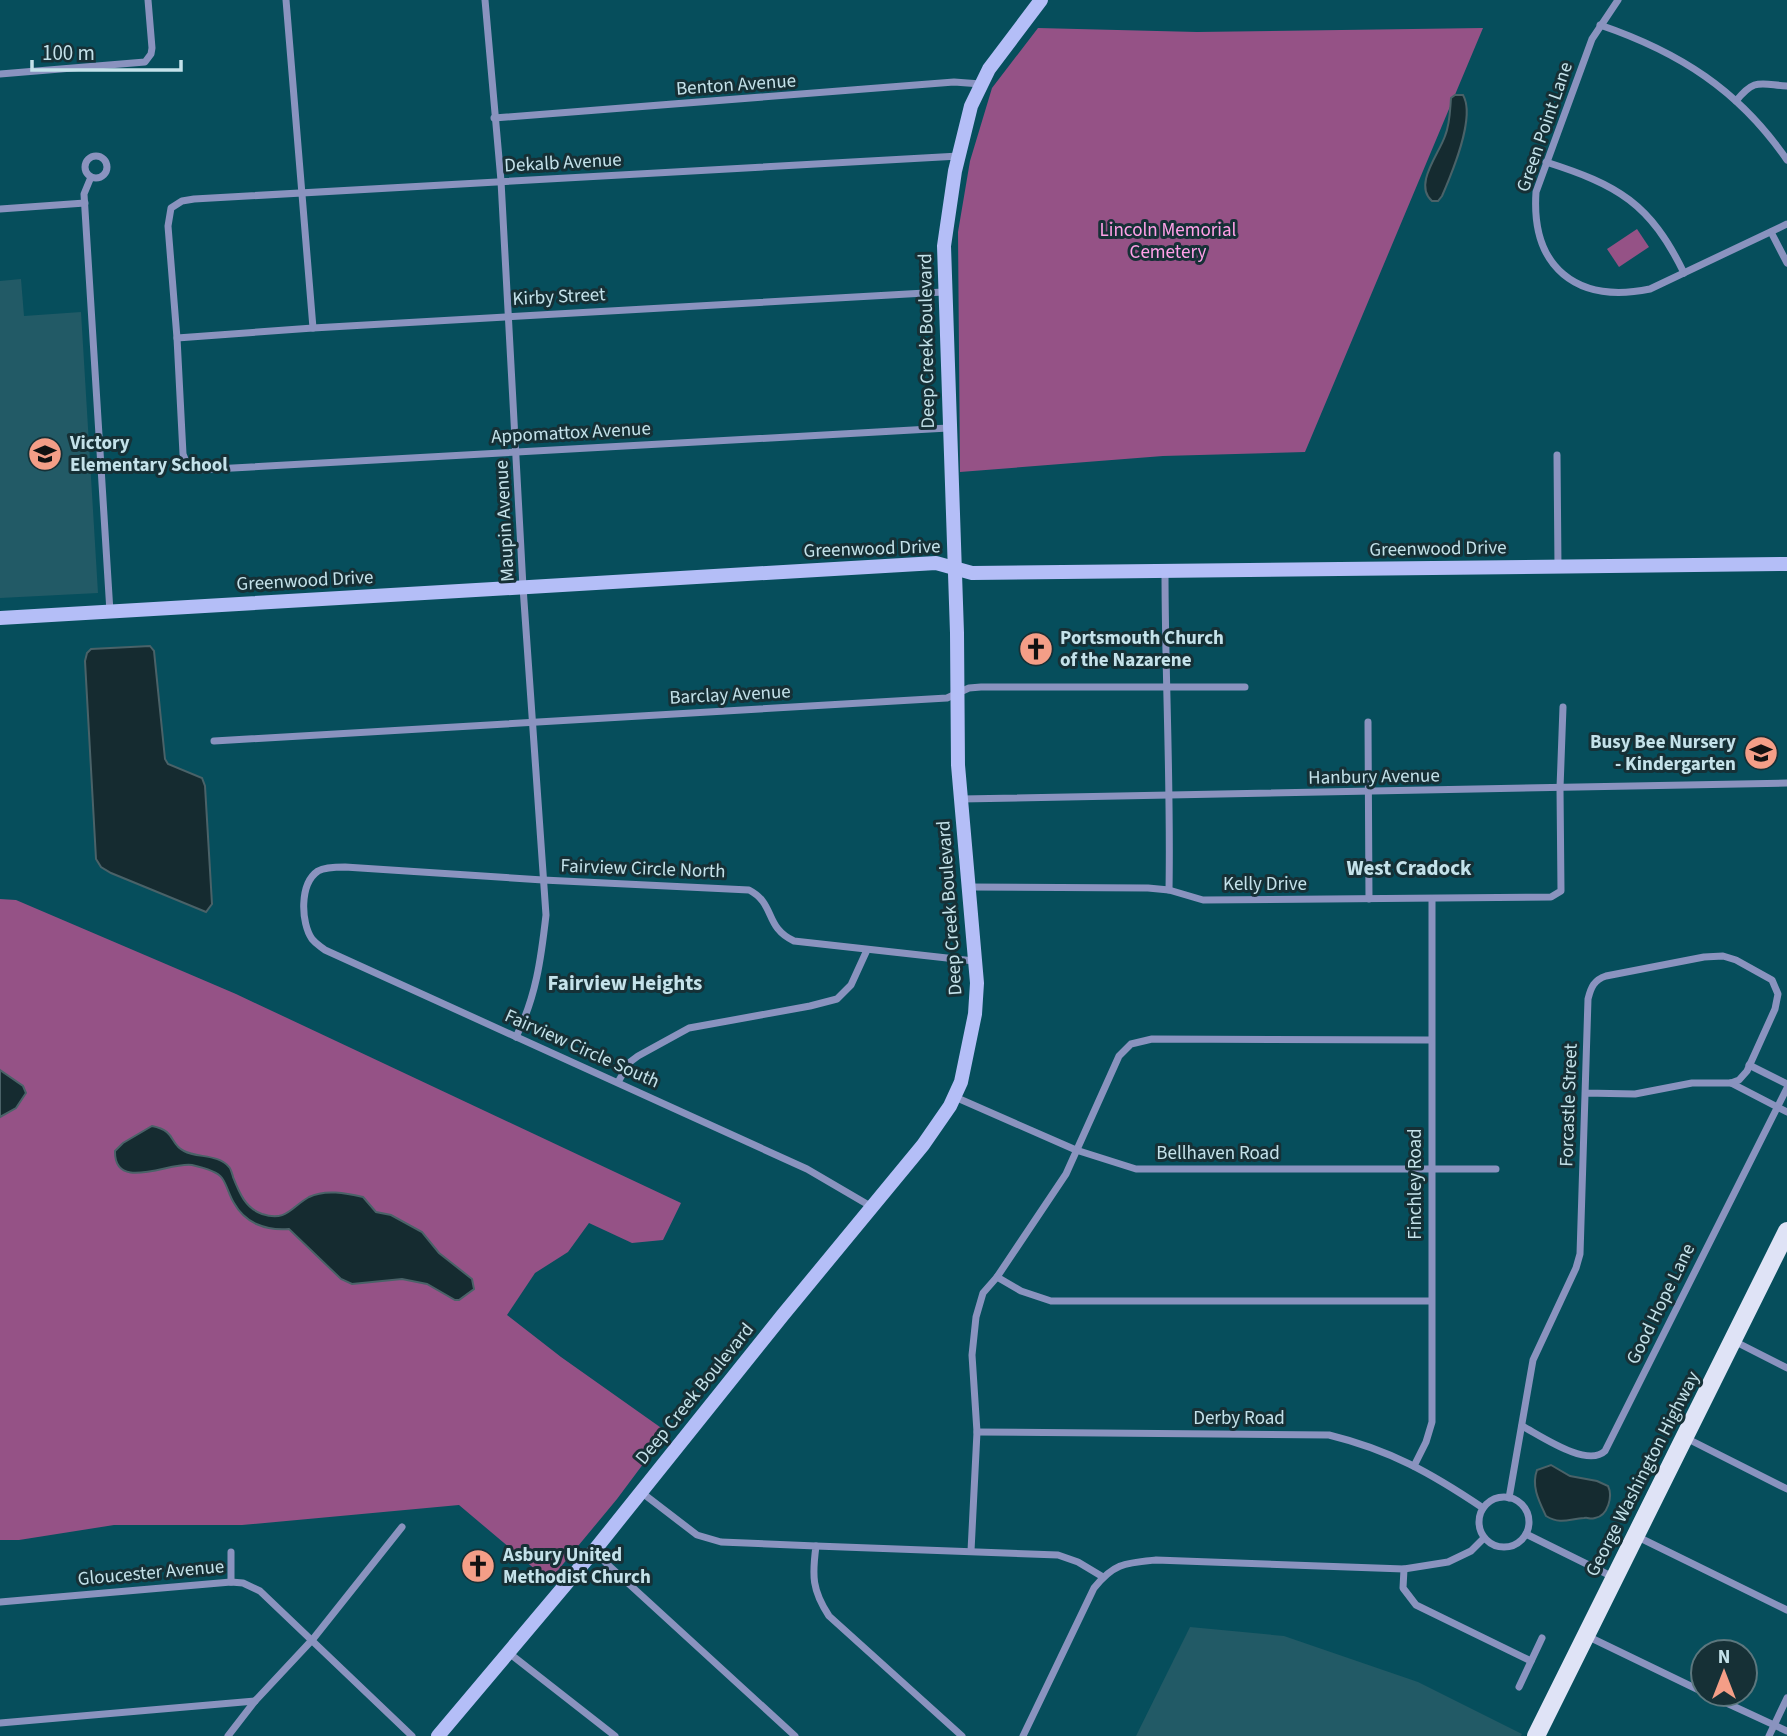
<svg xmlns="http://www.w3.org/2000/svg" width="1787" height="1736" font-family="'Source Sans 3',sans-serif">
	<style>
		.built { fill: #225a66 }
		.green { fill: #955286 }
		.water { fill: #152b30; stroke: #4a6268; stroke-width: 2 }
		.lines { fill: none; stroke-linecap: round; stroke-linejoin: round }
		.street { stroke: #8a93bf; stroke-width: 7 }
		.secondary { stroke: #b4bef7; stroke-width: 14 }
		.primary { stroke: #dfe3f6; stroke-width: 18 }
		.labels { text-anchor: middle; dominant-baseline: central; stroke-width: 6; stroke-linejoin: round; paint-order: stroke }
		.street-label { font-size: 19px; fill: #c4e2ea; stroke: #163036 }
		.park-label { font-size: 19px; fill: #ffa1e8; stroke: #163036 }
		.poi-label { font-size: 19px; font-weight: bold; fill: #c4e2ea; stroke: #163036; text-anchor: start }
		.neighbourhood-label { font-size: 21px; font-weight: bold; fill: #c4e2ea; stroke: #163036 }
	</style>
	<rect width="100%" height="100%" fill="#064e5c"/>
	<!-- built -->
	<g class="built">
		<polygon points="21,279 24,316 81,312 98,593 0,598 0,281"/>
		<polygon points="1190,1627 1284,1636 1418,1682 1522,1734 1521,1736 1136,1736"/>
	</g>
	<!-- green -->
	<g class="green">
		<polygon points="1038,28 1197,32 1483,28 1305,452 1163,456 960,472 958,232 970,161 992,88"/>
		<polygon points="1637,229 1649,247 1619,267 1607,249"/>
		<polygon points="0,899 16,900 236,994 681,1203 663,1240 632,1243 589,1223 568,1252 535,1273 507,1315 561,1357 667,1432 617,1499 549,1581 459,1505 242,1525 114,1525 19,1540 0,1540"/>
	</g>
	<!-- water -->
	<g class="water">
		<path d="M1455 95H1463C1476 117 1452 173 1442 196L1438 201H1432C1413 185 1439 154 1445 136 1450 124 1450 111 1451 98Z"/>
		<polygon points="150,646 154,651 165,759 168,764 202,778 205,786 212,904 206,912 111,873 101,867 96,859 85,661 87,653 91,649"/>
		<polygon points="0,1070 23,1086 26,1093 16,1108 0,1117"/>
		<path d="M152 1126C177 1131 169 1144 184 1151 197 1158 219 1154 229 1167 230 1167 233 1176 233 1177 239 1192 245 1208 262 1214 287 1222 291 1207 309 1197 325 1189 346 1193 363 1197L376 1212 391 1215 422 1232 439 1253 472 1279 474 1289 459 1300H455L427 1284 402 1279 352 1284 341 1279 289 1229C266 1231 245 1223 234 1203 229 1195 227 1185 222 1178 217 1171 201 1167 192 1165 171 1161 114 1193 115 1151L123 1143Z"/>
		<path d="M1551 1465 1570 1476 1597 1481 1608 1486C1613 1496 1608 1516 1595 1518 1588 1520 1590 1517 1584 1518 1569 1519 1561 1525 1546 1516 1539 1501 1531 1486 1537 1470Z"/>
	</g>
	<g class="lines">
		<!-- street -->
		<g class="street">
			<polyline points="286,0 313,328"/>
			<path d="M485 0 501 181 523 587 546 915C541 959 536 997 516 1037"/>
			<path d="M1618 0 1592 39 1536 192C1531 267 1576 304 1650 289L1787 224"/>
			<path d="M1600 25C1679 52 1739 90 1787 160"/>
			<polyline points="0,74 145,62 151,54 152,48 148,0"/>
			<path d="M1736 101C1755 78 1759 84 1787 86"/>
			<polyline points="494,118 954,82 981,84"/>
			<circle cx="96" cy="167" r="11"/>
			<path d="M1546 162C1618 185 1650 203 1684 273"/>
			<polyline points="91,177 84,194 110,612"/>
			<polyline points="0,209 85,203"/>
			<polyline points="1771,232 1787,263"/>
			<polyline points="177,338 313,328 943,292"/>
			<polyline points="948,428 196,470 187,464 183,454 177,338 168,226 171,208 182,201 194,199 959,156"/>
			<polyline points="1557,455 1558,567"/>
			<path d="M1165 571C1165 678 1171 784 1169 890"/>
			<polyline points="1368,722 1369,899"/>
			<polyline points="214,741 947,698 969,688 981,687 1245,687"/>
			<polyline points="961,799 1787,783"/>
			<polyline points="969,887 1148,888 1169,890 1203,900 1551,897 1561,891 1560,788 1563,707"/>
			<polyline points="1749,1065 1787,1084"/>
			<polyline points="618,1082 630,1062 638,1056 689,1028 810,1006 837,999 851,985 867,950"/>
			<polyline points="1731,1083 1787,1112"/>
			<polyline points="955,1097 1076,1150 1136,1169 1496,1169"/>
			<path d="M872 1207 807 1169 325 950C320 946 316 944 312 939 301 923 299 884 318 871 325 867 336 867 345 867L543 880 749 890C776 904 764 927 794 941L974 961"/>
			<polyline points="997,1277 1021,1291 1051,1301 1430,1301"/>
			<polyline points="1734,1341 1787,1368"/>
			<path d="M1522 1426C1541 1436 1587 1468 1605 1451L1787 1088"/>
			<path d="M977 1432 1329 1435C1390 1450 1431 1473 1483 1508"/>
			<polyline points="1686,1438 1787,1489"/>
			<polyline points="1414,1466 1426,1442 1432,1422 1432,899"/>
			<path d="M641 1492 697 1535 721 1542 816 1546C812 1576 812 1590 829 1616L962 1736"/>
			<circle cx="1504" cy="1522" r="25"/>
			<path d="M1509 1498 1533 1360 1576 1268 1580 1254 1588 999C1591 987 1594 980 1606 976L1704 957 1723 956 1736 960 1772 980 1778 994 1775 1009 1747 1071 1739 1080 1731 1083H1692L1635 1094 1585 1093"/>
			<polyline points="1526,1534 1613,1577"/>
			<polyline points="1636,1536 1787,1610"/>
			<polyline points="816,1546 1058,1555 1078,1562 1103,1577"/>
			<polyline points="971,1551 977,1432 972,1355 976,1317 983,1293 997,1277 1066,1174 1119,1056 1131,1044 1152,1039 1431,1040"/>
			<polyline points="231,1552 231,1582"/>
			<polyline points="594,1552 795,1736"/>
			<polyline points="1404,1569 1403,1588 1416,1605 1531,1661"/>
			<polyline points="0,1602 231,1582 243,1583 260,1591 412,1736"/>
			<polyline points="1587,1636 1703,1692"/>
			<polyline points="509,1653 615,1736"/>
			<polyline points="1519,1687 1542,1638"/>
			<polyline points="1707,1694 1787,1731"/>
			<polyline points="0,1723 255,1701"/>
			<polyline points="228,1736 255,1701 313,1639 402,1527"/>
			<path d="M1023 1736 1094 1588C1114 1563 1125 1563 1156 1560L1404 1569 1448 1562 1471 1551 1484 1538"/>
			<polyline points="1769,1736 1787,1698"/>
		</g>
		<!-- secondary -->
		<g class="secondary">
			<polyline points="0,618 936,563 972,573 1787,564"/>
			<polyline points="438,1736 593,1552 782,1316 923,1145 950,1106 961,1082 975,1014 977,983 958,765 957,633 944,246 955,171 971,106 989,69 1041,0"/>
		</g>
		<!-- primary -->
		<polyline class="primary" points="1536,1736 1787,1231"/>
	</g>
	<!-- icons -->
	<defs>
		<g id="school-disc" transform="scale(1.75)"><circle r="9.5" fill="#f49e87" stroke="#163036"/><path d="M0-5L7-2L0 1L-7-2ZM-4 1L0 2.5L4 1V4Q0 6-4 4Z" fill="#111"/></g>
		<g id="church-disc" transform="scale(1.75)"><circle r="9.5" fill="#f49e87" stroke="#163036"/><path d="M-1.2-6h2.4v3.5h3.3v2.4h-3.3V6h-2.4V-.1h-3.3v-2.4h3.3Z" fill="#111"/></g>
	</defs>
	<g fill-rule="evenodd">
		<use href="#school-disc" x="45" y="454"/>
		<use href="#church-disc" x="1036" y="649"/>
		<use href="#school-disc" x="1761" y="753"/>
		<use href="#church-disc" x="478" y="1566"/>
	</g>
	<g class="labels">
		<!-- street labels -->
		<g class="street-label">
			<text transform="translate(736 85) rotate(-4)">Benton Avenue</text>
			<text transform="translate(1545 127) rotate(-71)">Green Point Lane</text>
			<text transform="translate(563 163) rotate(-3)">Dekalb Avenue</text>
			<text transform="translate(559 297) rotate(-3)">Kirby Street</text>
			<text transform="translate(927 341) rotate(-91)">Deep Creek Boulevard</text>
			<text transform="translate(571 433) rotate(-3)">Appomattox Avenue</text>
			<text transform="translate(505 521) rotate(-93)">Maupin Avenue</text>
			<text transform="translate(872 549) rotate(-2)">Greenwood Drive</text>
			<text transform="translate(1438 549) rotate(-1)">Greenwood Drive</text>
			<text transform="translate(305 581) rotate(-3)">Greenwood Drive</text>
			<text transform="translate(730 695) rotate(-3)">Barclay Avenue</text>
			<text transform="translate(1374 777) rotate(-1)">Hanbury Avenue</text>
			<text transform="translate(643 869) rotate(2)">Fairview Circle North</text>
			<text x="1265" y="884">Kelly Drive</text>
			<text transform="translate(950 908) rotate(-94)">Deep Creek Boulevard</text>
			<text transform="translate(582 1049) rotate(24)">Fairview Circle South</text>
			<text transform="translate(1569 1105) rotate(-88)">Forcastle Street</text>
			<text x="1218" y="1153">Bellhaven Road</text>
			<text transform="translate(1415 1184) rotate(-90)">Finchley Road</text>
			<text transform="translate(1661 1304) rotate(-64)">Good Hope Lane</text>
			<text transform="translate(695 1394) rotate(-51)">Deep Creek Boulevard</text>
			<text x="1239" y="1418">Derby Road</text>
			<text transform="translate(1643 1474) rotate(-63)">George Washington Highway</text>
			<text transform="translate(151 1573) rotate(-5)">Gloucester Avenue</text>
		</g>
		<!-- park labels -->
		<g class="park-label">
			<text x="1168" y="230">Lincoln Memorial<tspan x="1168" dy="22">Cemetery</tspan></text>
		</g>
		<!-- poi labels -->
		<g class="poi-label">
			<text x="70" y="443">Victory<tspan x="70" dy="22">Elementary School</tspan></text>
			<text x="1060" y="638">Portsmouth Church<tspan x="1060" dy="22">of the Nazarene</tspan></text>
			<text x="1736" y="742" text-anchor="end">Busy Bee Nursery<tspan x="1736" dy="22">- Kindergarten</tspan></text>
			<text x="503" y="1555">Asbury United<tspan x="503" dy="22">Methodist Church</tspan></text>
		</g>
		<!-- neighbourhood labels -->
		<g class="neighbourhood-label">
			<text x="1409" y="868">West Cradock</text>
			<text x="625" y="983">Fairview Heights</text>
		</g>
	</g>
	<!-- north arrow -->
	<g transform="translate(1724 1673)"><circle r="33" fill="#163036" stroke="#5c777e" stroke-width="2"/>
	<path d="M0-5L12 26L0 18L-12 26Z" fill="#f49e87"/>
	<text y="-10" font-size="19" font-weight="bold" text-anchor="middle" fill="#c4e2ea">N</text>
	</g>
	<!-- scale -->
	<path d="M32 60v10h149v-10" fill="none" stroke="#c4e2ea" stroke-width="3.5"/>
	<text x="42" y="60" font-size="21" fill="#c4e2ea" stroke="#163036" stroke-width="5" paint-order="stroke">100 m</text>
</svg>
